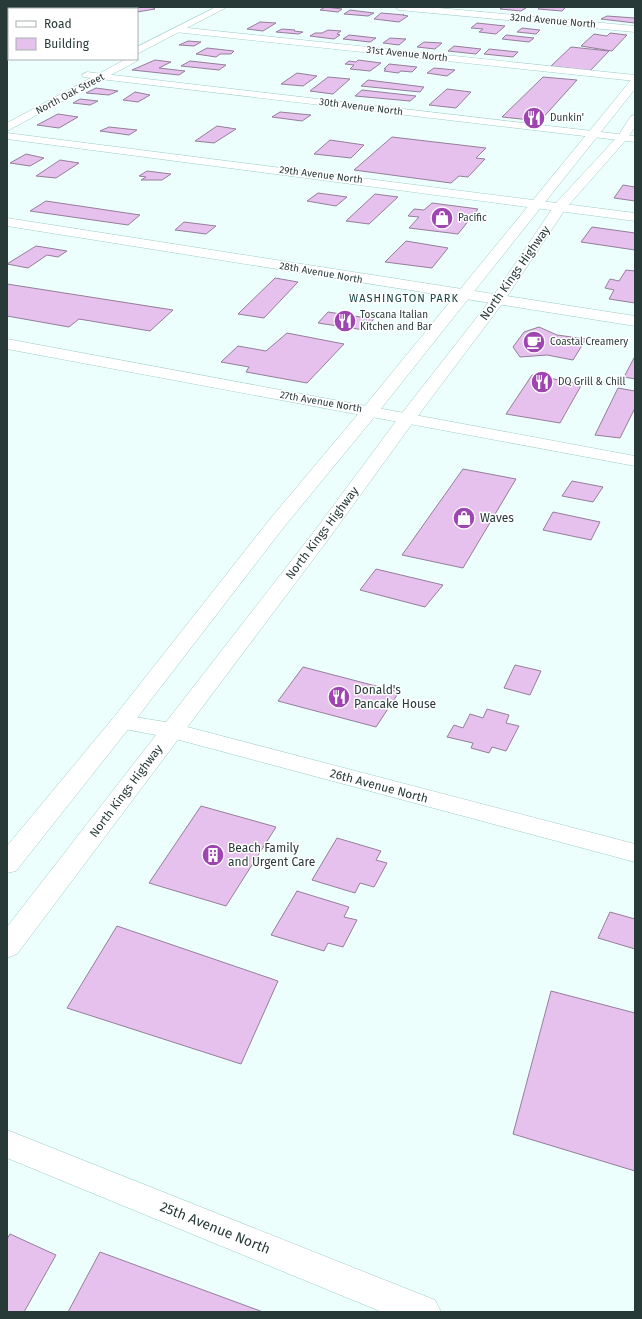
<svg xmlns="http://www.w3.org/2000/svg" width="642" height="1319" font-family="'Fira Sans',sans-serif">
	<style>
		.building { fill: #e6c1ee; stroke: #957e9a }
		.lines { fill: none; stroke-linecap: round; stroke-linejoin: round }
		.street-casing { stroke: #9dccc6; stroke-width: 1 }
		.secondary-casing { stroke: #9dccc6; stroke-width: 1 }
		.primary-casing { stroke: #9dccc6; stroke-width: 1 }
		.street { fill: #fff; fill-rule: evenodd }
		.secondary { fill: #fff; fill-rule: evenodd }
		.primary { fill: #fff; fill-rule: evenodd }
		.labels { text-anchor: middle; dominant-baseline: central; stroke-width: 3; stroke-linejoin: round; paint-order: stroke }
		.far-street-label { font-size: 10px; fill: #273a38; stroke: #fff }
		.far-poi-label { font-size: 10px; fill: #273a38; stroke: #fff; text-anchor: start }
		.far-neighbourhood-label { font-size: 11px; letter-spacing: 1px; fill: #14413e; stroke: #fff }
		.street-label { font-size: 12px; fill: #273a38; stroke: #fff }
		.poi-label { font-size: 12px; fill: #273a38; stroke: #fff; text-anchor: start }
		.near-street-label { font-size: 14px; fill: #273a38; stroke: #fff }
	</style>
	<rect width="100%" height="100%" fill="#ecfffc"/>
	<!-- building -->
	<g class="building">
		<polygon points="7,7 152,7 155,9 137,12 137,9 9,9 9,23 7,23"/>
		<polygon points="325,7 342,9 338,12 320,10"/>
		<polygon points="503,7 518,7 526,8 521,11 500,9"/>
		<polygon points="540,7 566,7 562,11 538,9"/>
		<polygon points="350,10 374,13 368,16 344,14"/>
		<polygon points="381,13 404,15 403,15 408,16 399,22 374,19"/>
		<polygon points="607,16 635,18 635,23 601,19"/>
		<polygon points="260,22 276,23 263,31 247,29"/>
		<polygon points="477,23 505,26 496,34 479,32 483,29 471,28"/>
		<polygon points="522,28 540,30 536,34 517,32"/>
		<polygon points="282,29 295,30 294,31 303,32 298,34 276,32"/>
		<polygon points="328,30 341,31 337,34 340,35 334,39 310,36 315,33 322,33"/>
		<polygon points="610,33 627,35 612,51 581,46 594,34 607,36"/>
		<polygon points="349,35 376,38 370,42 343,39"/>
		<polygon points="506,35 534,38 529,42 502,39"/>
		<polygon points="390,38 406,39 399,45 383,43"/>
		<polygon points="188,41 201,42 194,46 179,45"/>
		<polygon points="424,42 442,43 435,49 417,47"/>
		<polygon points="454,46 481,49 476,54 448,51"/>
		<polygon points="571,47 609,51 590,71 551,66"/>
		<polygon points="207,48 234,51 231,54 220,54 216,57 196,54"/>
		<polygon points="489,49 518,52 513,57 484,54"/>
		<polygon points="155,60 171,62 159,68 185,71 179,75 132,70"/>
		<polygon points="358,60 381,63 370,71 350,69 354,65 345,64 349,61 356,62"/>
		<polygon points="190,61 226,65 219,70 181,66"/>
		<polygon points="389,64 417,67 412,72 401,71 398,73 384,71 386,69 384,69"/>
		<polygon points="434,68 455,70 447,76 427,73"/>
		<polygon points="297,73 317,76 303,86 281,84"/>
		<polygon points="328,77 350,79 333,94 310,91"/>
		<polygon points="543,77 577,80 540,121 502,117"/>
		<polygon points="368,80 424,87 420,92 361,86"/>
		<polygon points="96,88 118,91 109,95 86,93"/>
		<polygon points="447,89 471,92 456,108 429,105"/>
		<polygon points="362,90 416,96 410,101 355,96"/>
		<polygon points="135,92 150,95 138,102 123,100"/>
		<polygon points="80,99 98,101 90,105 73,103"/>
		<polygon points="280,112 311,115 302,121 272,117"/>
		<polygon points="58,114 78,117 59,128 37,125"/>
		<polygon points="217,126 236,129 214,143 195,141"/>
		<polygon points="109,127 137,130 129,135 100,131"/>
		<polygon points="392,137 486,148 476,158 485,159 468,177 459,176 451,183 354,170"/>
		<polygon points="330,140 364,145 351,158 314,154"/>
		<polygon points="26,154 44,158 30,166 10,163"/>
		<polygon points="60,160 79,163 56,178 36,176"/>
		<polygon points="147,171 171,174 162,180 141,180 146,177 139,176"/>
		<polygon points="623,185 635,187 635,201 614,198"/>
		<polygon points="318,193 347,197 336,206 307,201"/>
		<polygon points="375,194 398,197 369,224 346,221"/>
		<polygon points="46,201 140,215 128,225 30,211"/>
		<polygon points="432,203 478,209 458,234 409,228 419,217 408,216 414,209 424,210"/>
		<polygon points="184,222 216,226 206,234 175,230"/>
		<polygon points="592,227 635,233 635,250 581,242"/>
		<polygon points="406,241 448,248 432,268 385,262"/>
		<polygon points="36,246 67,251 58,257 47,255 28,268 7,264"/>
		<polygon points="626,270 635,271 635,303 609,299 614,290 605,288 610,279 619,281"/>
		<polygon points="275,278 298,282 264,318 238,314"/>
		<polygon points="7,284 173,310 150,331 79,319 69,327 7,316"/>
		<polygon points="328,312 374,319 364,330 318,323"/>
		<polygon points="539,327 557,335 586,339 573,360 547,355 520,357 513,347 524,332"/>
		<polygon points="287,333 344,344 307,383 246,372 249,367 221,362 238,346 266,351"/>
		<polygon points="635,356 635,379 624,377"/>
		<polygon points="532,375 582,384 560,423 506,414"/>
		<polygon points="618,388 635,391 635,408 620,438 595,435"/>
		<polygon points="463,469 516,479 463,568 402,555"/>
		<polygon points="572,481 603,487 593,502 562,496"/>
		<polygon points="553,512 600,522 591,540 543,530"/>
		<polygon points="376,569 443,585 425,607 360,590"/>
		<polygon points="515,665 541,671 530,695 504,688"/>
		<polygon points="303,667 399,692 376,727 278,701"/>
		<polygon points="487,709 509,715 506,723 519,726 506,751 492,747 489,753 471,748 473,743 447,737 454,725 463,728 470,714 483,718"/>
		<polygon points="201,806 276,827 226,906 149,883"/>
		<polygon points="337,838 381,851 376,860 387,863 374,887 360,883 355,893 312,880"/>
		<polygon points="297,891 349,907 344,917 357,920 343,947 328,943 324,951 271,935"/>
		<polygon points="610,912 635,919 635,949 598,938"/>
		<polygon points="117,926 278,981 241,1064 67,1008"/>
		<polygon points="551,991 635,1013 635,1171 513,1134"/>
		<polygon points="10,1234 56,1255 24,1312 7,1312 7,1239"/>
		<polygon points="100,1252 263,1312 68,1312"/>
	</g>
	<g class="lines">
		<!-- street casing -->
		<g class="street-casing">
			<g id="street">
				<polygon points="395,7 428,7 635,26 635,32 399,10"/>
				<polygon points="178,27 635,75 635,81 175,32 173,30"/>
				<polygon points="87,72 635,136 635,142 83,77 82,75"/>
				<polygon points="7,218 635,316 635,326 7,226"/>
				<polygon points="7,339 635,456 635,466 7,349"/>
				<polygon points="122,715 172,723 635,844 635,862 172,738 114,727 110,722 114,717"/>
				<polygon points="7,1130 435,1300 441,1312 382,1312 7,1158"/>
			</g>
		</g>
		<!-- secondary casing -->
		<g class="secondary-casing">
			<g id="secondary">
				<polygon points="216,7 227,7 137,54 137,47"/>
				<polygon points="137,58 138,59 137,61 7,131 7,123 126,59 137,59"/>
				<polygon points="7,133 635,213 635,221 7,139"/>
			</g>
		</g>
		<!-- primary casing -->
		<g class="primary-casing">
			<g id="primary">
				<polygon points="635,79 635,89 376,415 284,527 130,727 16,871 7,873 7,846 114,717 270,519 364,407 631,80"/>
				<polygon points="635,115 635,127 626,140 566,208 502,304 414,421 330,537 17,954 7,958 7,927 316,529 402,413 492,298 556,203 618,136 631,116"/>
			</g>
		</g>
		<!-- street -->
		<use href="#street" class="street"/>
		<!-- secondary -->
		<use href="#secondary" class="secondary"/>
		<!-- primary -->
		<use href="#primary" class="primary"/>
	</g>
	<!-- icons -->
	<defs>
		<g id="restaurant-disc" transform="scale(1.15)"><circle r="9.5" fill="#9e45b1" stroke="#fff"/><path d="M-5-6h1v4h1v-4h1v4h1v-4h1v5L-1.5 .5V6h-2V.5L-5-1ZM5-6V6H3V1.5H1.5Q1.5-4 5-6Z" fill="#fff"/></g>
		<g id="shop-disc" transform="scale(1.15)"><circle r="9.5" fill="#9e45b1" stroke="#fff"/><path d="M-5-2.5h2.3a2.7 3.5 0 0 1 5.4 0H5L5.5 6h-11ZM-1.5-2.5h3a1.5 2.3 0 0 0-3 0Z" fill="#fff"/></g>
		<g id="cafe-disc" transform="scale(1.15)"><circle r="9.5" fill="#9e45b1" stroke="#fff"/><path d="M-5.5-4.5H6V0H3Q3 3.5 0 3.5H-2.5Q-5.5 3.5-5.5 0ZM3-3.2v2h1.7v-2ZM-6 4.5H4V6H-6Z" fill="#fff"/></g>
		<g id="building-disc" transform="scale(1.15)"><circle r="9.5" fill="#9e45b1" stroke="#fff"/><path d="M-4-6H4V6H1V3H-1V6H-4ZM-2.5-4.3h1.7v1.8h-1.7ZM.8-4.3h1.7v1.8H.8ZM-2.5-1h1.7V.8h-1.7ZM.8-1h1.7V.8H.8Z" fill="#fff"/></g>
	</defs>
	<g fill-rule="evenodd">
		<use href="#restaurant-disc" x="534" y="118"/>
		<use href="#shop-disc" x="442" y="218"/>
		<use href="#restaurant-disc" x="345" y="321"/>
		<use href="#cafe-disc" x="534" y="342"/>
		<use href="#restaurant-disc" x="542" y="382"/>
		<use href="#shop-disc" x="464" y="518"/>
		<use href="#restaurant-disc" x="339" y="697"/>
		<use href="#building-disc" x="213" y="855"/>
	</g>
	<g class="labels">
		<!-- far-street labels -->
		<g class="far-street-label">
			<text transform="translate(553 21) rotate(5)">32nd Avenue North</text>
			<text transform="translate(407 54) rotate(6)">31st Avenue North</text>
			<text transform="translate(70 94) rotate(-28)">North Oak Street</text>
			<text transform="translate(361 107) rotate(7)">30th Avenue North</text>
			<text transform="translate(321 175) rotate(7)">29th Avenue North</text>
			<text transform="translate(321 273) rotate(10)">28th Avenue North</text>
			<text transform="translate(321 402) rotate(10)">27th Avenue North</text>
		</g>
		<!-- far-poi labels -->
		<g class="far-poi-label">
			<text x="550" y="118">Dunkin'</text>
			<text x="458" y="218">Pacific</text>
			<text x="360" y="315">Toscana Italian<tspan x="360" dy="12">Kitchen and Bar</tspan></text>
			<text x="550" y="342">Coastal Creamery</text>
			<text x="558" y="382">DQ Grill &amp; Chill</text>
		</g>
		<!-- far-neighbourhood labels -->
		<g class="far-neighbourhood-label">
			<text x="404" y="298">WASHINGTON PARK</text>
		</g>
		<!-- street labels -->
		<g class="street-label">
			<text transform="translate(515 273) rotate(-55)">North Kings Highway</text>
			<text transform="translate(322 533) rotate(-53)">North Kings Highway</text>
			<text transform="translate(379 786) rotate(15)">26th Avenue North</text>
			<text transform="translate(126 791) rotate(-53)">North Kings Highway</text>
		</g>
		<!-- poi labels -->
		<g class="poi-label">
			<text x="480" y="518">Waves</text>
			<text x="354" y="690">Donald's<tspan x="354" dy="14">Pancake House</tspan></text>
			<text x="228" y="848">Beach Family<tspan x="228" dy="14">and Urgent Care</tspan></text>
		</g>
		<!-- near-street labels -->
		<g class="near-street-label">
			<text transform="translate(215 1228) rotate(22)">25th Avenue North</text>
		</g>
	</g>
	<!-- border -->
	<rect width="642" height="1319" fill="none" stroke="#273a38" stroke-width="16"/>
	<!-- legend -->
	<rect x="8" y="8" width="130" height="52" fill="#ffffff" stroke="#a9b0af"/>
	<rect x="16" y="21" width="20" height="6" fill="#ffffff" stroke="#a9b0af"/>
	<text x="44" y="28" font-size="12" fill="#273a38">Road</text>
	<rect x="16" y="38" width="20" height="12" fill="#e6c1ee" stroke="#a9b0af"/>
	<text x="44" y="48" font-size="12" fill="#273a38">Building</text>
</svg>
